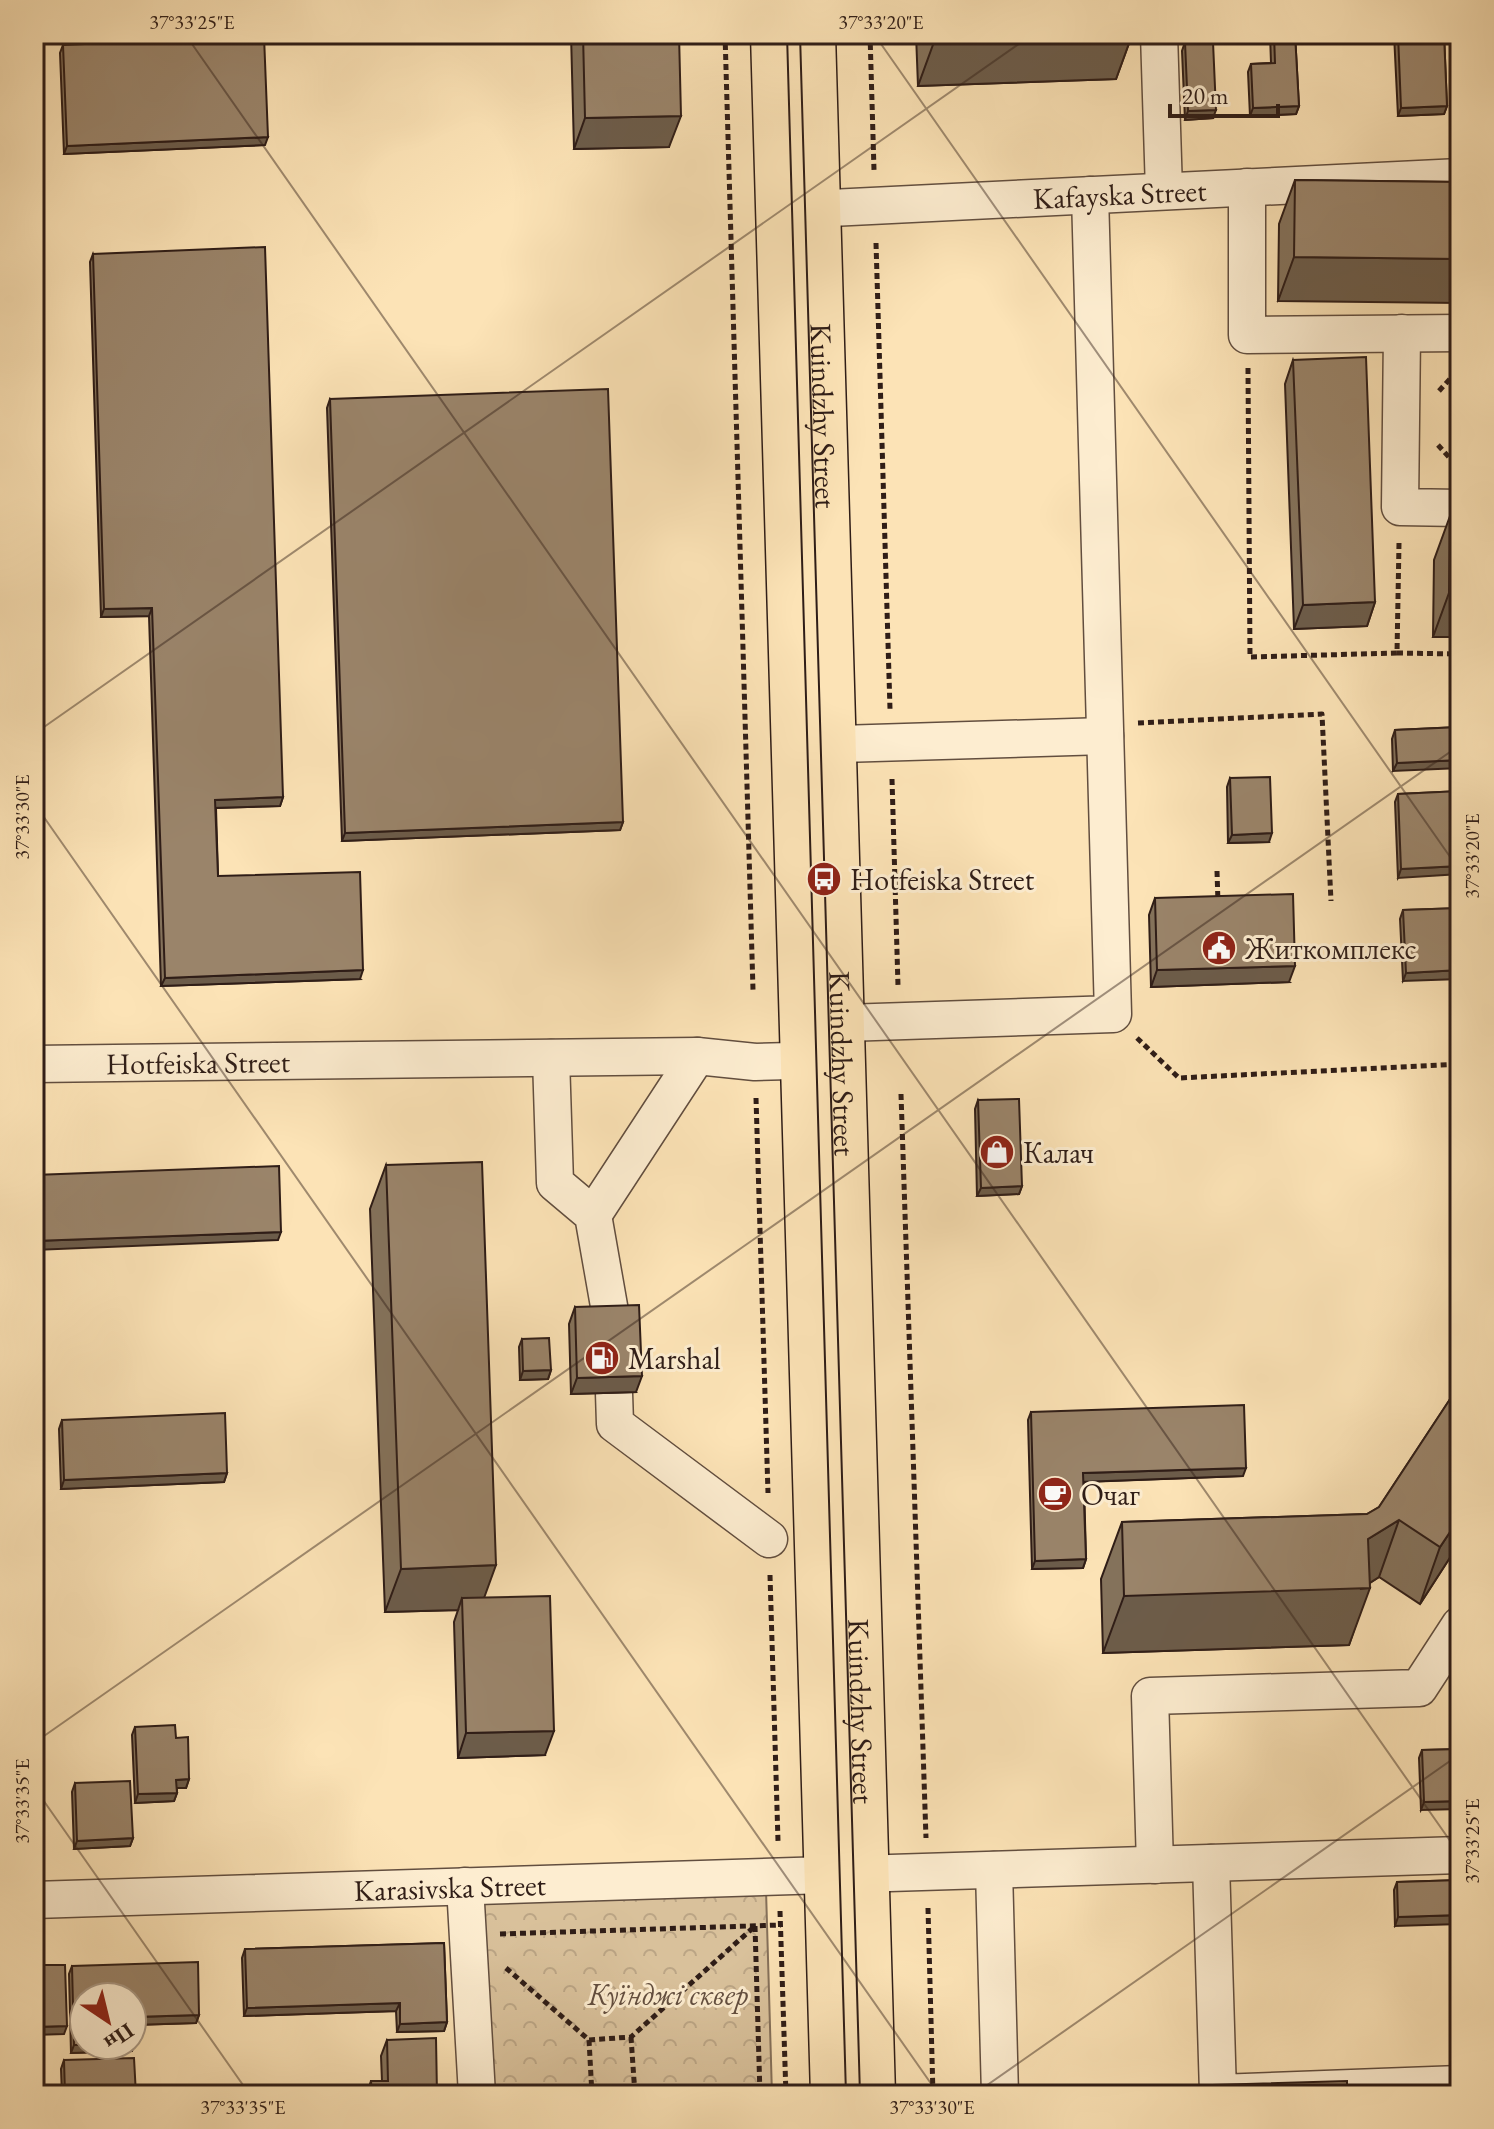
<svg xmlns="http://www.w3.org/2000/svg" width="1494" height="2129" font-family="'EB Garamond',serif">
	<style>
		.forest { fill: url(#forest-crowns); stroke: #846f59; stroke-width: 2 }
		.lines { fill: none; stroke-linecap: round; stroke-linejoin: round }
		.minor-casing { stroke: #624e3f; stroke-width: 39 }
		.major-casing { stroke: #2f1d17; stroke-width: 47 }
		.path { stroke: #2f1d17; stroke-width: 5; stroke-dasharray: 6 4; stroke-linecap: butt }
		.minor { stroke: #fdedd0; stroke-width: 36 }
		.major { stroke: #fce3b6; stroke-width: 44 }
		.tram { stroke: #2f1d17; stroke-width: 2 }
		.wall { fill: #84725b; stroke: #2f1d17; stroke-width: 2 }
		.shaded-wall { fill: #6c5c4a; stroke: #2f1d17; stroke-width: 2 }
		.building { fill: #9a846a; stroke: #2f1d17; stroke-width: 2 }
		.ticks { fill: none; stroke: #2f1d17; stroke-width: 2; stroke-opacity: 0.45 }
		.labels { text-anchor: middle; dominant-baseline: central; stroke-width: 6; stroke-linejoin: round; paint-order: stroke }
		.street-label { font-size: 30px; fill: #2f1d17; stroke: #fdedd0 }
		.poi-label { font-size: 30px; fill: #2f1d17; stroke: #fdedd0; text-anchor: start }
		.park-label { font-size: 30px; font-style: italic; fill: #624e3f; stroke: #fdedd0 }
		.neatline { fill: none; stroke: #2f1d17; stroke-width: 3 }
		.ticks-label { font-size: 20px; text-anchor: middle; fill: #2f1d17 }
	</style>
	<defs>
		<pattern id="forest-crowns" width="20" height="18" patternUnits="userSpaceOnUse" patternTransform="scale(2)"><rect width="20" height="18" fill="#d9c19b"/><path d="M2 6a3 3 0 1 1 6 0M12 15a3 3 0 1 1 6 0" fill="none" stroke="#bba585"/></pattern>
	</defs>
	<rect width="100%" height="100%" fill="#fce3b6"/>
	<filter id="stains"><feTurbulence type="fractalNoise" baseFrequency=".0025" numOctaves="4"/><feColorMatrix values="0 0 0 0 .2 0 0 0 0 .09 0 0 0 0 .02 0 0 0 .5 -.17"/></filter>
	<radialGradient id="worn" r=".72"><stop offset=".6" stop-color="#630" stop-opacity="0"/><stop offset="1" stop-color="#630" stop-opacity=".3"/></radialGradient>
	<!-- forest -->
	<polygon class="forest" points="766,1890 772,2095 490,2095 479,1899"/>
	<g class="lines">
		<!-- minor casing -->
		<g class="minor-casing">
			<g id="minor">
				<polyline points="1159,34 1164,191"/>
				<polyline points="1247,187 1247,335 1460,333"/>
				<path id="s1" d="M790 210 1460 177"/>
				<polyline points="1402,333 1400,507 1460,508"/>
				<polyline points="807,745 1105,736"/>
				<polyline points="815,1024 1113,1014 1090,195"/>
				<polyline points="551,1058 555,1183 593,1215 612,1323"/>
				<path id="s2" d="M34 1064 697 1056 755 1062 828 1060"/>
				<polyline points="593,1215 697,1056"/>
				<polyline points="614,1393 615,1424 769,1539"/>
				<polyline points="1211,1863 1218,2093 1460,2084"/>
				<polyline points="1155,1865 1150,1696 1419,1688 1460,1625"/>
				<polyline points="994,1870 1000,2095"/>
				<polyline points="465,1886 477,2095"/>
				<path id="s3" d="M34 1900 1460 1855"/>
			</g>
		</g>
		<!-- major casing -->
		<g class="major-casing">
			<g id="major">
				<polyline points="773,34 833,2095"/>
				<path id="s4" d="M813 34 873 2095"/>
			</g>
		</g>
		<!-- path -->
		<g class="path">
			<polyline points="725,34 753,990"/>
			<polyline points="870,34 874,170"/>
			<polyline points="876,243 890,709"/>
			<polyline points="1248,368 1250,657 1397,653 1399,543"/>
			<polyline points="1439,391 1458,370"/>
			<polyline points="1438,445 1455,464 1460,464"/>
			<polyline points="1397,653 1460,654"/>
			<polyline points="1138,723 1322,714 1331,901"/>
			<polyline points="892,779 898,986"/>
			<polyline points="1217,871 1218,903"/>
			<polyline points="1137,1038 1179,1078 1460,1064"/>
			<polyline points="901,1094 926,1838"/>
			<polyline points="756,1098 768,1493"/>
			<polyline points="770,1575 778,1841"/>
			<polyline points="928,1908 933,2095"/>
			<polyline points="780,1911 786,2095"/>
			<polyline points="755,1926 760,2095"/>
			<polyline points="500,1934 781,1925"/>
			<polyline points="506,1968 589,2040 631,2037 755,1926"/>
			<polyline points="631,2037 635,2095"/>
			<polyline points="589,2040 592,2095"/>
		</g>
		<!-- minor -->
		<use href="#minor" class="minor"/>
		<!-- major -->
		<use href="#major" class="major"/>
		<!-- tram -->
		<g class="tram">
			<polyline points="787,34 846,2095"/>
			<polyline points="800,34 860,2095"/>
		</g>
	</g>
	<!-- wall -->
	<g class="wall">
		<polygon points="571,34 679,34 669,147 574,149"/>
		<polygon points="916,34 1132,34 1132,35 1116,79 918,86"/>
		<polygon points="1270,34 1295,34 1299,106 1296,114 1250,116 1248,72 1251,64 1271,63"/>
		<polygon points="1394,34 1444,34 1447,106 1444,114 1398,116"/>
		<polygon points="1185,42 1213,118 1185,120 1182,51"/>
		<polygon points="63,45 265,145 64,154 60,53"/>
		<polygon points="1295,180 1460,182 1278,301 1279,224"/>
		<polygon points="93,254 283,797 280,806 216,808 218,876 360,979 161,986 149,616 101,617 90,262"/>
		<polygon points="1293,360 1375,602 1367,626 1294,629 1285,384"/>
		<polygon points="330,399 623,822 620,830 342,841 327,408"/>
		<polygon points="1450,516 1460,637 1433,637 1434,560"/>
		<polygon points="1460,727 1393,771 1392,739 1395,730"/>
		<polygon points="1230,778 1269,842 1228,843 1227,787"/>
		<polygon points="1460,791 1398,878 1395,802 1398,794"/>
		<polygon points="1155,898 1289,982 1151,987 1149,915"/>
		<polygon points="1460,908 1403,981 1400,919 1403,910"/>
		<polygon points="978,1100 1022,1186 1019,1194 977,1196 975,1109"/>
		<polygon points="386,1165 484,1598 545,1755 458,1758 454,1622 458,1610 385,1612 370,1209"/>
		<polygon points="575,1307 636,1392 571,1394 569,1324"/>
		<polygon points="522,1339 551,1370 548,1379 520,1380 519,1347"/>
		<polygon points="1460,1384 1460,1542 1420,1604 1379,1577 1370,1583 1349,1645 1103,1653 1101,1579 1122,1522 1367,1514 1379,1507"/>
		<polygon points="1031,1412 1243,1476 1084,1482 1086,1559 1083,1568 1032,1569 1028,1420"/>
		<polygon points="62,1420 227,1473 224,1482 61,1489 59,1429"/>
		<polygon points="135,1727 176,1738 189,1779 186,1788 177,1788 177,1793 174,1801 135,1803 132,1735"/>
		<polygon points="1460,1749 1421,1810 1419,1758 1422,1750"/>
		<polygon points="75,1783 133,1838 130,1846 74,1849 72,1792"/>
		<polygon points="1460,1880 1395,1926 1394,1890 1397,1882"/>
		<polygon points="444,1943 447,2022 444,2031 397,2032 396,2011 244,2016 242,1958 245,1949"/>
		<polygon points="72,1966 199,2015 196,2023 134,2025 132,2051 71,2053 69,1974"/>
		<polygon points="387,2040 437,2095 366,2095 371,2081 382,2081 381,2056"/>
		<polygon points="64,2060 136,2095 62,2095 61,2069"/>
	</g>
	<!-- shaded-wall -->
	<g class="shaded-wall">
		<polygon points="343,34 512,34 340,42"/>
		<polygon points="1132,35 1116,79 918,86 934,42"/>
		<polygon points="1299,106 1296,114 1250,116 1253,108"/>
		<polygon points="1447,106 1444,114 1398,116 1401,108"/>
		<polygon points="1216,110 1213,118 1185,120 1188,111"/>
		<polygon points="681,116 669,147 574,149 585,118"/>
		<polygon points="268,137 265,145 64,154 67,146"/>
		<polygon points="1294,257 1460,259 1460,303 1278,301"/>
		<polygon points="1449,593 1460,593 1460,637 1433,637"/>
		<polygon points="1375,602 1367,626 1294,629 1303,605"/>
		<polygon points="152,608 149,616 101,617 104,609"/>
		<polygon points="1460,760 1460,768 1393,771 1397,763"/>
		<polygon points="283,797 280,806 212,808 215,800"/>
		<polygon points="623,822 620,830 342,841 345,833"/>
		<polygon points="1272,833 1269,842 1228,843 1232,835"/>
		<polygon points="1460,866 1460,874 1398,878 1401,869"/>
		<polygon points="1295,966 1289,982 1151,987 1157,970"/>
		<polygon points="363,970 360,979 161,986 165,978"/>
		<polygon points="1460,970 1460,979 1403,981 1406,973"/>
		<polygon points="1022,1186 1019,1194 977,1196 981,1188"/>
		<polygon points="281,1232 278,1240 34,1250 34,1241"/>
		<polygon points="551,1370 548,1379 520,1380 523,1371"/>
		<polygon points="642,1376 636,1392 571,1394 577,1378"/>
		<polygon points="1246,1468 1243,1476 1080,1482 1083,1473"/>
		<polygon points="227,1473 224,1482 61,1489 64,1480"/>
		<polygon points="1460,1517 1460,1542 1420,1604 1440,1547"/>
		<polygon points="1399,1520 1379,1577 1360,1589 1370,1588 1349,1645 1103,1653 1124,1596 1368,1539"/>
		<polygon points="1086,1559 1083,1568 1032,1569 1035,1561"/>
		<polygon points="496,1565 480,1609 462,1598 458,1610 385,1612 401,1569"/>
		<polygon points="554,1731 545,1755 458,1758 466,1733"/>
		<polygon points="189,1779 186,1788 173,1788 176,1780"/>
		<polygon points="177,1793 174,1801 135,1803 138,1794"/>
		<polygon points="1460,1801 1460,1809 1421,1810 1424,1802"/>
		<polygon points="133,1838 130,1846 74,1849 77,1841"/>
		<polygon points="1460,1915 1460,1924 1395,1926 1398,1917"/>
		<polygon points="400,2003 396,2011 244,2016 247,2008"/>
		<polygon points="199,2015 196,2023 132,2025 134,2017"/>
		<polygon points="447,2022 444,2031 397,2032 400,2024"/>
		<polygon points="67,2026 64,2034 34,2035 34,2027"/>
		<polygon points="132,2043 135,2043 132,2051 71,2053 74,2045 132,2045"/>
	</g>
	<!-- building -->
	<g class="building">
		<polygon points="583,34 679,34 681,116 585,118"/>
		<polygon points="934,34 1132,34 1132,35 934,42"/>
		<polygon points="1274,34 1295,34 1299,106 1253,108 1251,64 1275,63"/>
		<polygon points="1398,34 1444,34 1447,106 1401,108"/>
		<polygon points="264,36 268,137 67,146 63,45"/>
		<polygon points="1185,42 1213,42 1216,110 1188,111"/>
		<polygon points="1295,180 1460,182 1460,259 1294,257"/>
		<polygon points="265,247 283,797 215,800 218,876 360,872 363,970 165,978 152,608 104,609 93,254"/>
		<polygon points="1366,357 1375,602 1303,605 1293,360"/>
		<polygon points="608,389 623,822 345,833 330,399"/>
		<polygon points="1450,516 1460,516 1460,593 1449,593"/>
		<polygon points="1460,727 1460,760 1397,763 1395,730"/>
		<polygon points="1270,777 1272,833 1232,835 1230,778"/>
		<polygon points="1460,791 1460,866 1401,869 1398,794"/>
		<polygon points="1293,894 1295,966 1157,970 1155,898"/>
		<polygon points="1460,908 1460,970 1406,973 1403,910"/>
		<polygon points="1019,1099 1022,1186 981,1188 978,1100"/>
		<polygon points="482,1162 496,1565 401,1569 386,1165"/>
		<polygon points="279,1166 281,1232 34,1241 34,1175"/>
		<polygon points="639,1305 642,1376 577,1378 575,1307"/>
		<polygon points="549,1338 551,1370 523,1371 522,1339"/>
		<polygon points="1460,1384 1460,1517 1440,1547 1399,1520 1368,1539 1370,1588 1124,1596 1122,1522 1367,1514 1379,1507"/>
		<polygon points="1244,1405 1246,1468 1083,1473 1086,1559 1035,1561 1031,1412"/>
		<polygon points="225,1413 227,1473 64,1480 62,1420"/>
		<polygon points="550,1596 554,1731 466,1733 462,1598"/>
		<polygon points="175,1725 176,1738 188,1737 189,1779 176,1780 177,1793 138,1794 135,1727"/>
		<polygon points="1460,1749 1460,1801 1424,1802 1422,1750"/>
		<polygon points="130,1781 133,1838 77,1841 75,1783"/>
		<polygon points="1460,1880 1460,1915 1398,1917 1397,1882"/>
		<polygon points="444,1943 447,2022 400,2024 400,2003 247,2008 245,1949"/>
		<polygon points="198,1962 199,2015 134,2017 135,2043 132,2043 132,1997 84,1997 84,2045 74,2045 72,1966"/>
		<polygon points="34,1965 65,1965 67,2026 34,2027"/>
		<polygon points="436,2038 437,2095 372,2095 371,2081 388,2081 387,2040"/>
		<polygon points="134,2058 136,2095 65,2095 64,2060"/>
		<polygon points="1347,2081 1347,2095 1213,2095 1213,2085"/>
		<polygon points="1460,2092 1460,2095 1385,2095"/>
	</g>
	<!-- ticks -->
	<path class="ticks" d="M185 34 1460 1855M874 34 1460 871M34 734 1033 34M34 803 939 2095M34 1743 1460 745M34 1787 250 2095M973 2095 1460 1754"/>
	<!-- icons -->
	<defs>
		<g id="bus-disc" transform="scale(1.8)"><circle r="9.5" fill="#8f2418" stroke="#fdedd0"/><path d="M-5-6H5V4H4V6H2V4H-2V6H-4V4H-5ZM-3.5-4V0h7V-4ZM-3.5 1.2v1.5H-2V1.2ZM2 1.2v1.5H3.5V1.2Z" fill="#fff"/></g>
		<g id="civic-disc" transform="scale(1.8)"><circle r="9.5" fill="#8f2418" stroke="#fdedd0"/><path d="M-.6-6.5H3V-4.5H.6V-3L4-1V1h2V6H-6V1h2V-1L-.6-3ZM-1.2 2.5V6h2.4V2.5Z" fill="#fff"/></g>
		<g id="shop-disc" transform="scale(1.8)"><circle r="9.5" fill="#8f2418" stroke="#fdedd0"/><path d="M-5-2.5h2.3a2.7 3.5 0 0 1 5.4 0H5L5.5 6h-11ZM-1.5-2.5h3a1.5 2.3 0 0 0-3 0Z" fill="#fff"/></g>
		<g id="fuel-disc" transform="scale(1.8)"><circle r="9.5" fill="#8f2418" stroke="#fdedd0"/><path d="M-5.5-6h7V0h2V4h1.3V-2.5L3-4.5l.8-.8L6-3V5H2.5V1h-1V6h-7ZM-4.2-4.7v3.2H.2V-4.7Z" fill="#fff"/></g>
		<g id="cafe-disc" transform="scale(1.8)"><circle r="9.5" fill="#8f2418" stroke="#fdedd0"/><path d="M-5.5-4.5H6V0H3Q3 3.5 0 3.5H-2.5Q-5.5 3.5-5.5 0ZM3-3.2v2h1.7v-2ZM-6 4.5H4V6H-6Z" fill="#fff"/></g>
	</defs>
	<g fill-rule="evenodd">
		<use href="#bus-disc" x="824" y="879"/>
		<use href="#civic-disc" x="1219" y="948"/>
		<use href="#shop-disc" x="997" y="1152"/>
		<use href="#fuel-disc" x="602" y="1358"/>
		<use href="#cafe-disc" x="1055" y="1494"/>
	</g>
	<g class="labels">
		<!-- street labels -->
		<g class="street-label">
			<text stroke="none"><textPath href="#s1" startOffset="330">Kafayska Street</textPath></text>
			<text stroke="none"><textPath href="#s4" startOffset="382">Kuindzhy Street</textPath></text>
			<text stroke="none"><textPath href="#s2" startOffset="164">Hotfeiska Street</textPath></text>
			<text stroke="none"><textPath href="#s4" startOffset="1030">Kuindzhy Street</textPath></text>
			<text stroke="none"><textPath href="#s4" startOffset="1678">Kuindzhy Street</textPath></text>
			<text stroke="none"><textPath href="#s3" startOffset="416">Karasivska Street</textPath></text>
		</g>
		<!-- poi labels -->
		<g class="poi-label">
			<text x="850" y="879">Hotfeiska Street</text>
			<text x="1245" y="948">Житкомплекс</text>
			<text x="1023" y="1152">Калач</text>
			<text x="628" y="1358">Marshal</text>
			<text x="1081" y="1494">Очаг</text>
		</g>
		<!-- park labels -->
		<g class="park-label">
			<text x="668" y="1994">Куїнджі сквер</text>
		</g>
	</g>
	<!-- margin -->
	<rect width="1494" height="2129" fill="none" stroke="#fce3b6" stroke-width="88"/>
	<!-- north arrow -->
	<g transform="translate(108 2021) rotate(145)"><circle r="38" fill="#fdedd0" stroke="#ab9a86" stroke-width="2"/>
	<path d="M0-6L14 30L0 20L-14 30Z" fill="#8f2418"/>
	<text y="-12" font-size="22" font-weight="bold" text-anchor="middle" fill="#2f1d17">Пн</text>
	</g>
	<!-- scale -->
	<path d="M1170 104v12h108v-12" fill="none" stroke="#2f1d17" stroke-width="4"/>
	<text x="1182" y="104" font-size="24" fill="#2f1d17" stroke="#fdedd0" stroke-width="6" paint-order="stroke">20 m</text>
	<rect x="44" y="44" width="1406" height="2041" class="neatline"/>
	<g class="ticks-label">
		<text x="192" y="29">37°33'25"E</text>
		<text x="881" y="29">37°33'20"E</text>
		<text transform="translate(22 817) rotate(-90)" y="7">37°33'30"E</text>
		<text transform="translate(1472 856) rotate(-90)" y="7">37°33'20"E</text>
		<text transform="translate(22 1801) rotate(-90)" y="7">37°33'35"E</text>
		<text transform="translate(1472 1841) rotate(-90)" y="7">37°33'25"E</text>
		<text x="243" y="2114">37°33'35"E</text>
		<text x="932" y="2114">37°33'30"E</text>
	</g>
	<rect width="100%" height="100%" filter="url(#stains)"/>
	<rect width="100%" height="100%" fill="url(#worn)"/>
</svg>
